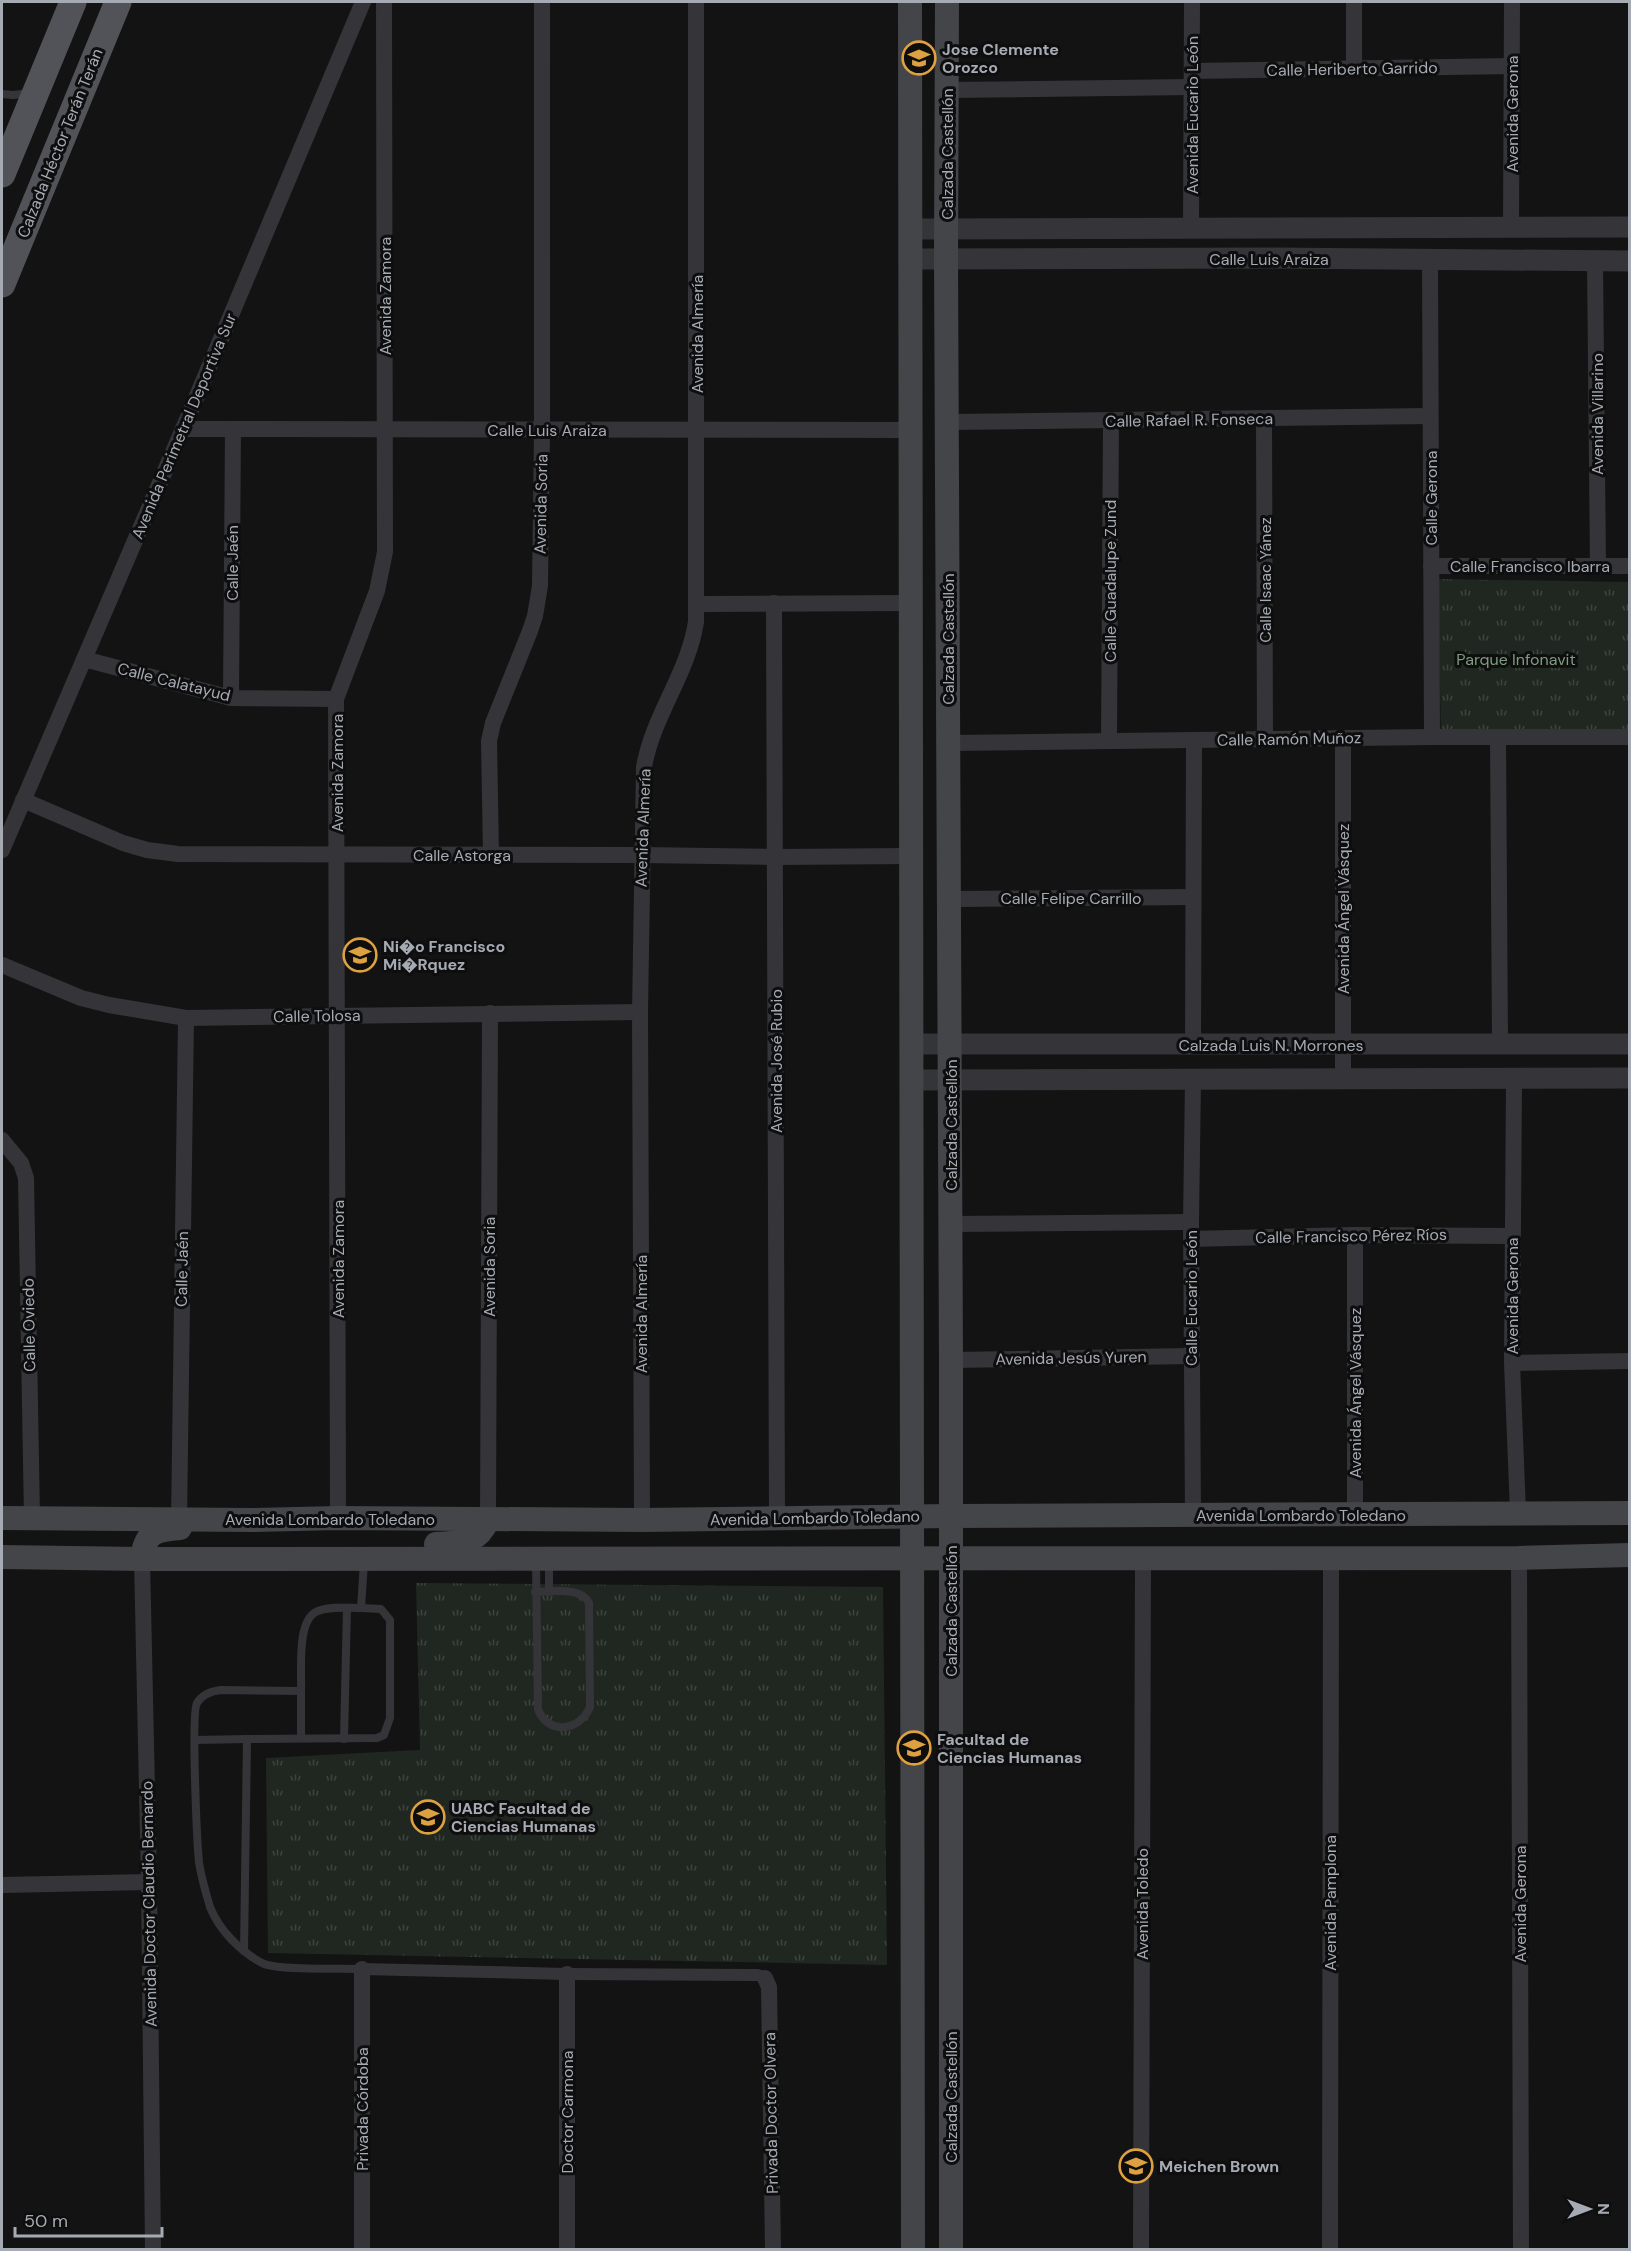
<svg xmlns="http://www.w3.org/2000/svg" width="1631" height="2251" font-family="'DM Sans',sans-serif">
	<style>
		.park { fill: url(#park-tufts) }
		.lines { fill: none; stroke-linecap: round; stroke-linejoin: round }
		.service { stroke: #353539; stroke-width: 8 }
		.pedestrian { stroke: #353539; stroke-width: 12 }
		.minor { stroke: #353539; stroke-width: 16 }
		.tertiary { stroke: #353539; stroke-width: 21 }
		.secondary { stroke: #434549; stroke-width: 24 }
		.primary { stroke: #515358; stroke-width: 27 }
		.labels { text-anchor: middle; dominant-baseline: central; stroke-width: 6; stroke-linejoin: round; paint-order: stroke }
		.poi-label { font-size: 16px; font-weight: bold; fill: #a6abb3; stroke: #0e0e0f; text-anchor: start }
		.street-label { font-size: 16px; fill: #a6abb3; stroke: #0e0e0f }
		.park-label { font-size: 16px; fill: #7f9d7f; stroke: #0e0e0f }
	</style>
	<defs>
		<pattern id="park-tufts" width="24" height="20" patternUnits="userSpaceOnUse" patternTransform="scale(1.5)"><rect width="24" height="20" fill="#202720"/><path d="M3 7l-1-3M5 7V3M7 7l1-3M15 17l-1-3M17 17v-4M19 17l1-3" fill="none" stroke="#3d443e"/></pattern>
	</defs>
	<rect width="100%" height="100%" fill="#131314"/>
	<!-- park -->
	<g class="park">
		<polygon points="1438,579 1629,582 1629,735 1441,737"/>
		<polygon points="416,1583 883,1587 887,1965 268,1953 266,1758 420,1750"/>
	</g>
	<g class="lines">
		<!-- service -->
		<g class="service">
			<polyline points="2,94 13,95 31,93"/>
			<path d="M535 1592C551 1592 581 1586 589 1603L590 1707C580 1731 548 1736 538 1709L536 1562"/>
			<polyline points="549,1592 549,1559"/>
			<polyline points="301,1738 301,1691"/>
			<polyline points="344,1739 347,1608"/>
			<polyline points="195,1740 247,1739"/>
			<polyline points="244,1951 247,1739 377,1738 384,1735 390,1718 390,1620 381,1609 361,1608"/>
			<path d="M362 1969C342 1968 276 1971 262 1963 240 1951 219 1930 210 1907 206 1893 201 1877 199 1862 197 1842 191 1713 197 1703 202 1695 212 1691 221 1690L301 1691C302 1670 296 1619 318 1611 330 1606 348 1608 361 1608L364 1562"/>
		</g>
		<!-- pedestrian -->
		<polyline class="pedestrian" points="362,1969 567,1974 758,1975 765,1978"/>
		<!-- minor -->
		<g class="minor">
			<polyline points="1354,69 1354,2"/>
			<polyline points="1192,71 1512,66"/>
			<polyline points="947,90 1192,87"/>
			<polyline points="1511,227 1512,2"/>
			<polyline points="1191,228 1192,2"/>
			<polyline points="1430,260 1432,737"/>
			<polyline points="1595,262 1598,566"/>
			<polyline points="1264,419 1265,740"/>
			<polyline points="948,422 1430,416"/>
			<polyline points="183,429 910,430"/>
			<polyline points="1431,566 1630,566"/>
			<polyline points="774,603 777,1520"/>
			<polyline points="697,604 910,603"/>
			<polyline points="84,659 231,698 336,699"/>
			<polyline points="231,698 233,429"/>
			<polyline points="1498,737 1500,1044"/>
			<polyline points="1343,739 1343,1079"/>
			<polyline points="1109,741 1111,421"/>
			<polyline points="948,743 1432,737 1630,737"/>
			<polyline points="23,800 123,843 147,850 178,854 641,855 775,857 911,856"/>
			<polyline points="2,850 183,429 363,2"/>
			<polyline points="491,855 489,741 493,723 530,631 535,616 540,586 542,431 542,2"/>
			<polyline points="950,899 1193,897"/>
			<polyline points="2,965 81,998 109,1005 186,1018 640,1012"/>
			<polyline points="1193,1046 1194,740"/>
			<polyline points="1514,1079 1512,1363 1518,1512"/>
			<polyline points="2,1140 21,1163 26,1178 32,1518"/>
			<polyline points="951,1224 1191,1222"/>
			<polyline points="1355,1235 1355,1515"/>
			<polyline points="1191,1239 1355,1235 1512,1236"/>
			<polyline points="951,1360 1191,1356"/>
			<polyline points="1512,1363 1630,1361"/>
			<polyline points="1193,1515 1191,1222 1193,1080"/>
			<polyline points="338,1518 336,699 377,591 385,552 384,2"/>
			<polyline points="179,1520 186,1018"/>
			<polyline points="488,1520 490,1013"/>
			<path d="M642 1520 640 1012 644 767C653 715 688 674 696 622V2"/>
			<polyline points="1519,1558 1521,2250"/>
			<polyline points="142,1559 149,1882 153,2250"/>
			<polyline points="2,1885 149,1882"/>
			<polyline points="362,1969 362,2250"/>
			<polyline points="567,1974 567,2250"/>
			<polyline points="765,1978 769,1987 773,2250"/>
			<polyline points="1141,2250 1143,1558"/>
			<polyline points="1330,2250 1331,1557"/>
		</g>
		<!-- tertiary -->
		<g class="tertiary">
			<polyline points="909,229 1630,227"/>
			<polyline points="909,259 1273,258 1630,261"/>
			<polyline points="913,1044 1630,1044"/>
			<polyline points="913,1080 1630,1078"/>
		</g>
		<!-- secondary -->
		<g class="secondary">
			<polyline points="910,2 913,2250"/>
			<polyline points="947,2 946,259 951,1360 951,2250"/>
			<polyline points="2,1518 251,1520 338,1518 642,1520 951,1516 1630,1513"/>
			<path d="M436 1544C461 1542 477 1545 488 1520"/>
			<polyline points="2,1557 142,1559 1519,1558 1630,1555"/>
			<path d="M142 1559C145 1532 155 1530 180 1528"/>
		</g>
		<!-- primary -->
		<g class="primary">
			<polyline points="2,174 73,2"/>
			<polyline points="2,284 118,2"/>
		</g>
	</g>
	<!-- icons -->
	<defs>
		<g id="school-ring" transform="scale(1.725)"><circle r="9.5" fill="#0e0e0f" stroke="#dea141" stroke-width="1.5"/><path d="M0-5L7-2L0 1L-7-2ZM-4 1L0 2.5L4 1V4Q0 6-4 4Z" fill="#dea141"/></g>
		<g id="university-ring" transform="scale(1.725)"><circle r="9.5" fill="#0e0e0f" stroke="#dea141" stroke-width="1.5"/><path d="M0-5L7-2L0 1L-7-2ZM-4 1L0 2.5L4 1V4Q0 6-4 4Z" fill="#dea141"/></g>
	</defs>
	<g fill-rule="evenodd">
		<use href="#school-ring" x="919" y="58"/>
		<use href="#school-ring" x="360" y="955"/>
		<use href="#university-ring" x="914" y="1748"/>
		<use href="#school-ring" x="428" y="1817"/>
		<use href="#school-ring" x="1136" y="2166"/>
	</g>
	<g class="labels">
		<!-- poi labels -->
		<g class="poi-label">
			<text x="942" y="49">Jose Clemente<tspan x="942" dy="18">Orozco</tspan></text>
			<text x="383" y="946">Ni�o Francisco<tspan x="383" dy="18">Mi�Rquez</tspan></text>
			<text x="937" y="1739">Facultad de<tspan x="937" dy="18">Ciencias Humanas</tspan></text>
			<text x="451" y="1808">UABC Facultad de<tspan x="451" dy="18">Ciencias Humanas</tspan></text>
			<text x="1159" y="2166">Meichen Brown</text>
		</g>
		<!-- street labels -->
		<g class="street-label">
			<text transform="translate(1352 69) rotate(-1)">Calle Heriberto Garrido</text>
			<text transform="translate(1512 114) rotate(-90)">Avenida Gerona</text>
			<text transform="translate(1192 115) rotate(-90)">Avenida Eucario León</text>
			<text transform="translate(60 143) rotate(-68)">Calzada Héctor Terán Terán</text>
			<text transform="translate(947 154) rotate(-90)">Calzada Castellón</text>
			<text x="1269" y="259">Calle Luis Araiza</text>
			<text transform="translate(385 296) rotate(-90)">Avenida Zamora</text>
			<text transform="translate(697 334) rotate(-90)">Avenida Almería</text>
			<text transform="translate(1597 414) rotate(-90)">Avenida Villarino</text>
			<text transform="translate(1189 420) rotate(-1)">Calle Rafael R. Fonseca</text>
			<text transform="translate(184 426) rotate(-67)">Avenida Perimetral Deportiva Sur</text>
			<text x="547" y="430">Calle Luis Araiza</text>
			<text transform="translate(1431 498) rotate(-90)">Calle Gerona</text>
			<text transform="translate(541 504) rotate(-89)">Avenida Soria</text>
			<text transform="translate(232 563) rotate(-90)">Calle Jaén</text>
			<text x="1530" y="566">Calle Francisco Ibarra</text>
			<text transform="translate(1265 580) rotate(-90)">Calle Isaac Yánez</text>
			<text transform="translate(1110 581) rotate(-90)">Calle Guadalupe Zund</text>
			<text transform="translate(948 639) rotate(-90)">Calzada Castellón</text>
			<text transform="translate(174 682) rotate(14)">Calle Calatayud</text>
			<text transform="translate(1289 739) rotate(-1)">Calle Ramón Muñoz</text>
			<text transform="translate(337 773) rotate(-90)">Avenida Zamora</text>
			<text transform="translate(643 828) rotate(-88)">Avenida Almería</text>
			<text x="462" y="855">Calle Astorga</text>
			<text x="1071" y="898">Calle Felipe Carrillo</text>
			<text transform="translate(1343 909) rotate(-90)">Avenida Ángel Vásquez</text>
			<text transform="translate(317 1016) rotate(-1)">Calle Tolosa</text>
			<text x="1271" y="1045">Calzada Luis N. Morrones</text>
			<text transform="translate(776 1061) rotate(-90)">Avenida José Rubio</text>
			<text transform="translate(951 1125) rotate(-90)">Calzada Castellón</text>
			<text transform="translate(1351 1236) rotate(-1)">Calle Francisco Pérez Ríos</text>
			<text transform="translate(338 1259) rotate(-90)">Avenida Zamora</text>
			<text transform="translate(489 1267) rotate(-90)">Avenida Soria</text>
			<text transform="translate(182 1269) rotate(-89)">Calle Jaén</text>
			<text transform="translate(1512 1296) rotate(-90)">Avenida Gerona</text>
			<text transform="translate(1191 1298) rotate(-90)">Calle Eucario León</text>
			<text transform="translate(641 1314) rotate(-90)">Avenida Almería</text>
			<text transform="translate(29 1325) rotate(-91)">Calle Oviedo</text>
			<text transform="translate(1071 1358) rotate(-1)">Avenida Jesús Yuren</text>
			<text transform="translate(1355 1393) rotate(-90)">Avenida Ángel Vásquez</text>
			<text x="1301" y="1515">Avenida Lombardo Toledano</text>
			<text transform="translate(815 1518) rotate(-1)">Avenida Lombardo Toledano</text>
			<text x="330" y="1519">Avenida Lombardo Toledano</text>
			<text transform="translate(951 1611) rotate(-90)">Calzada Castellón</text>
			<text transform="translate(1330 1903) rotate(-90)">Avenida Pamplona</text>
			<text transform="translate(149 1904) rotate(-91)">Avenida Doctor Claudio Bernardo</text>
			<text transform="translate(1142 1904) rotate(-90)">Avenida Toledo</text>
			<text transform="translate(1520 1904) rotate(-90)">Avenida Gerona</text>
			<text transform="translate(951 2097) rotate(-90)">Calzada Castellón</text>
			<text transform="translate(362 2109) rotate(-90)">Privada Córdoba</text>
			<text transform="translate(567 2112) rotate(-90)">Doctor Carmona</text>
			<text transform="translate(771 2113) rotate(-91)">Privada Doctor Olvera</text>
		</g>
		<!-- park labels -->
		<g class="park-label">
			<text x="1516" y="659">Parque Infonavit</text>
		</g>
	</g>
	<!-- border -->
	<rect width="1631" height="2251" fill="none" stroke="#a6abb3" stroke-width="6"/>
	<!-- north arrow -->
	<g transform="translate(1589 2209) rotate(90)" stroke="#0e0e0f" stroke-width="4.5" paint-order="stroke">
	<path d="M0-4.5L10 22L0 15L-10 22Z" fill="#a6abb3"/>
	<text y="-9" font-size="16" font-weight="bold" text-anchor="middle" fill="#a6abb3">N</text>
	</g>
	<!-- scale -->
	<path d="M15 2227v9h147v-9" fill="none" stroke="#a6abb3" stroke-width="3"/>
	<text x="24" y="2227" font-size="18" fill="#a6abb3" stroke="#0e0e0f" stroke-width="4.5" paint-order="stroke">50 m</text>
</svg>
